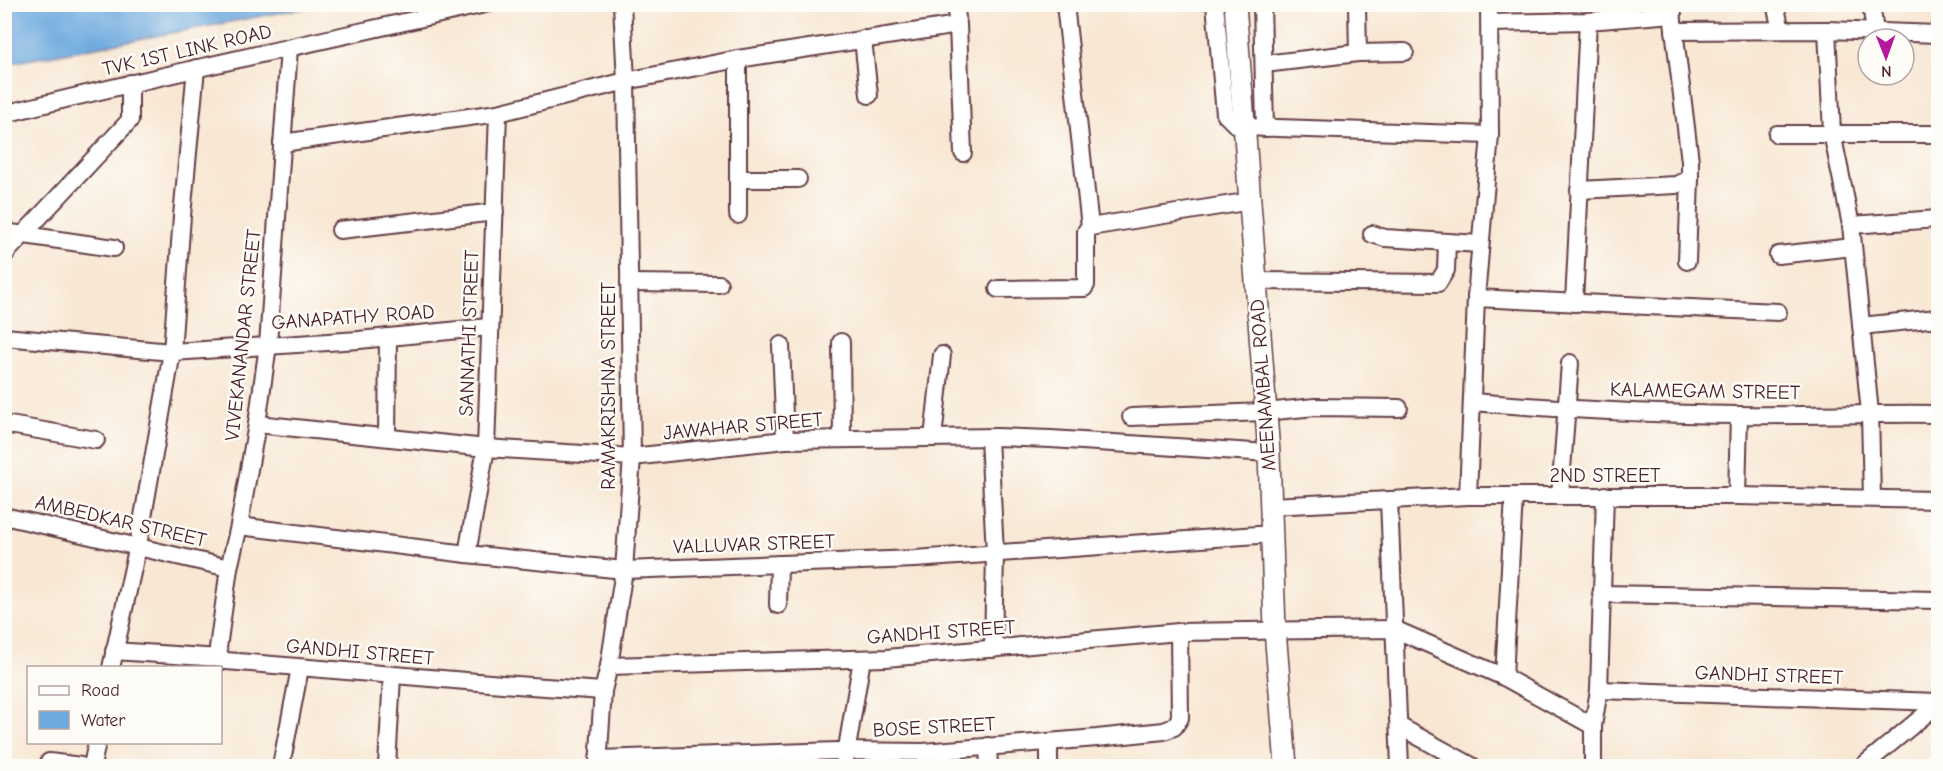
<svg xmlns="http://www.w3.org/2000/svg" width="1943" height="771" font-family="'Comic Neue',sans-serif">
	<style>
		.water { fill: #6eaadf; stroke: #5c6485; stroke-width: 1.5 }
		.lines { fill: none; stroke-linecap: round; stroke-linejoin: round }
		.minor-casing { stroke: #643d44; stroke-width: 20 }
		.major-casing { stroke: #643d44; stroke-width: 24 }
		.minor { stroke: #fff; stroke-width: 16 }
		.major { stroke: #fff; stroke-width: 21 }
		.labels { text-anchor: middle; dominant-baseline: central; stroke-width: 5; stroke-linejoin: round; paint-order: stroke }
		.street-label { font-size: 20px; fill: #4a1f2b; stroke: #fdfcf7 }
	</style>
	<rect width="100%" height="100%" fill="#fdfcf7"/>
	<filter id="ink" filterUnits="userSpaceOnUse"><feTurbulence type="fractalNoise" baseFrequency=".0167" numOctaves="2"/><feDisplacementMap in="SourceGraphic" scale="12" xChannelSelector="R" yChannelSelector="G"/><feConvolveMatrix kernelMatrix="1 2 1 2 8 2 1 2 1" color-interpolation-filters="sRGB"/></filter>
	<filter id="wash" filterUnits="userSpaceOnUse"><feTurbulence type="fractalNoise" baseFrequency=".008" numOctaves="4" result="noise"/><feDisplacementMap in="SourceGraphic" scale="24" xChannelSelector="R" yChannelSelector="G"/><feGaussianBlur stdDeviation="1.35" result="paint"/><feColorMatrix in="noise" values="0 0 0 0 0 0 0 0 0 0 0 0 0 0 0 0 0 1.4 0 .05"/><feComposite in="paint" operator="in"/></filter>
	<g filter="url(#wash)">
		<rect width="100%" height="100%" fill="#f8e7d3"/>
		<!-- water -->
		<polygon class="water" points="5,4 321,4 321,5 5,64"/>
	</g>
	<g filter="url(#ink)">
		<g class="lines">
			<!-- minor casing -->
			<g class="minor-casing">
				<g id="minor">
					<polyline points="955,4 958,25 963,153"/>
					<polyline points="1065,4 1090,227"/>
					<polyline points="1215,4 1225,114 1235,124 1244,127 1490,135"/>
					<polyline points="1262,4 1265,128"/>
					<polyline points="1357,4 1358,53"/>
					<polyline points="1775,4 1781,30"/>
					<polyline points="1871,4 1875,32"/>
					<polyline points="1490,23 1588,21 1673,14"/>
					<polyline points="1827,30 1832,133 1851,225 1870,413 1872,498"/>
					<polyline points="1674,31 1827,30 1938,34"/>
					<polyline points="863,39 869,95"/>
					<polyline points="738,59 738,215"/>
					<polyline points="1264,64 1358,53 1405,52"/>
					<path d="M4 114C164 74 325 40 485 4"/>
					<polyline points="1777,134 1938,134"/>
					<polyline points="282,143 498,113 626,81 738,59 958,25"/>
					<polyline points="738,179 798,179"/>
					<polyline points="1579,190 1676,185 1690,179 1690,161 1671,4"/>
					<polyline points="1851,225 1938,219"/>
					<polyline points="340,230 495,212"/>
					<polyline points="4,232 114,248"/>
					<polyline points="1372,234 1385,238 1480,244"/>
					<polyline points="4,255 130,120 130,83"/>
					<polyline points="1778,255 1853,247"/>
					<polyline points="1687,261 1690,179"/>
					<polyline points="1256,281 1438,283 1446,270 1447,242"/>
					<polyline points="629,283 719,284"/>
					<polyline points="998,289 1084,288 1086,285 1086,231 1090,227 1251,201"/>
					<polyline points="1476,298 1778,312"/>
					<polyline points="1574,303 1588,21"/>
					<polyline points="1861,326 1938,318"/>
					<polyline points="4,337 172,352 359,340 489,327"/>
					<polyline points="841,342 842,439"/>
					<polyline points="781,345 785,440"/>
					<path d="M1472 402C1560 409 1649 414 1737 415 1804 416 1871 413 1938 414"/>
					<polyline points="1131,417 1265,412 1315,407 1399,408"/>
					<polyline points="4,424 96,440"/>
					<polyline points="257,424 486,448 632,457 785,440 997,437 1051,439 1269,453"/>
					<polyline points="387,437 388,337"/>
					<polyline points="933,438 942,355"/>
					<polyline points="989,438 995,553 993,649"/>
					<polyline points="1468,496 1476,298 1490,135 1489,4"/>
					<polyline points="1560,496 1570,363"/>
					<polyline points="1737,496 1739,415"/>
					<polyline points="1389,500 1400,766"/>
					<polyline points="1271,506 1468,496 1737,496 1938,500"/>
					<polyline points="4,516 229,568"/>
					<polyline points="239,526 467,554 624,570 915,559 1272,534"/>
					<polyline points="467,554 486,448 498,113"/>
					<polyline points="1601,594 1938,600"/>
					<polyline points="778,605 779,564"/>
					<polyline points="114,651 220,658 226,661 502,684 603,691"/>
					<polyline points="220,658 218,648 229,568 239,526 257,424 268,345 289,48"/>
					<polyline points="609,666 886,658 1179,632 1394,629 1504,677 1593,726"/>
					<polyline points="111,668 138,545 172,352 182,216 196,68"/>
					<polyline points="1504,677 1514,496"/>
					<polyline points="1599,690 1938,702"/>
					<polyline points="1399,726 1472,766"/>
					<polyline points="1049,742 1049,766"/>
					<polyline points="988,746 989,766"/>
					<polyline points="598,759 838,751 923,752 1097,738 1164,731 1174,727 1180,718 1179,632"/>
					<polyline points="49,762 81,766"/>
					<polyline points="92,766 97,742"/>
					<polyline points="281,766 300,668"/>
					<polyline points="387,766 392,676"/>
					<polyline points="598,766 603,691 609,666 624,570 632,457 626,81 622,4"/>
					<polyline points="844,766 862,659"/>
					<polyline points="1593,766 1593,726 1599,690 1605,495"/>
					<polyline points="1863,766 1938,704"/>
				</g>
			</g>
			<!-- major casing -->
			<g class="major-casing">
				<polyline id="major" points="1235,4 1269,453 1275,630 1286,766"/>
			</g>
			<!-- minor -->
			<use href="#minor" class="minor"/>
			<!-- major -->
			<use href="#major" class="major"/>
		</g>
	</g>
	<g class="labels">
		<!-- street labels -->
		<g class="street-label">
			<text transform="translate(187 50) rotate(-13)">TVK 1ST LINK ROAD</text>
			<text transform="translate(353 317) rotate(-4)">GANAPATHY ROAD</text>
			<text transform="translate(469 333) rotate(-88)">SANNATHI STREET</text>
			<text transform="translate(243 335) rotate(-84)">VIVEKANANDAR STREET</text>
			<text transform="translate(1263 385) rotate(-94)">MEENAMBAL ROAD</text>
			<text transform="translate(608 386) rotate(-90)">RAMAKRISHNA STREET</text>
			<text transform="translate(1705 391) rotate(1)">KALAMEGAM STREET</text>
			<text transform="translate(743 426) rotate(-5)">JAWAHAR STREET</text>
			<text x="1605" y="475">2ND STREET</text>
			<text transform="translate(121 521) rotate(13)">AMBEDKAR STREET</text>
			<text transform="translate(754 544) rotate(-2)">VALLUVAR STREET</text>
			<text transform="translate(941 632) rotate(-4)">GANDHI STREET</text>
			<text transform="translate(360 652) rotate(5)">GANDHI STREET</text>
			<text transform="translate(1769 675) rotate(2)">GANDHI STREET</text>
			<text transform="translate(934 727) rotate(-3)">BOSE STREET</text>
		</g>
	</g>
	<!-- margin -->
	<rect width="1943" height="771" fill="none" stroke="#fdfcf7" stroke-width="24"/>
	<!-- legend -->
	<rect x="27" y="666" width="195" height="78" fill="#fdfcf7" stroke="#b5a4a5" stroke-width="1.5"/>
	<rect x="39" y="686" width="30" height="9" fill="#ffffff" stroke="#b5a4a5" stroke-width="1.5"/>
	<text x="81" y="696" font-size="18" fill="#4a1f2b">Road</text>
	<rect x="39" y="711" width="30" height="18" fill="#6eaadf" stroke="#b5a4a5" stroke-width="1.5"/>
	<text x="81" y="726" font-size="18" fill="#4a1f2b">Water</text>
	<!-- north arrow -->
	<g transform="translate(1886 57) rotate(179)"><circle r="28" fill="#fdfcf7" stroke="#b5a4a5" stroke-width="1.5"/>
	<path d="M0-4.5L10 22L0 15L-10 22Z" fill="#b5179e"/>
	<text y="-9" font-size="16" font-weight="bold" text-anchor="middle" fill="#4a1f2b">N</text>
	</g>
</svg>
